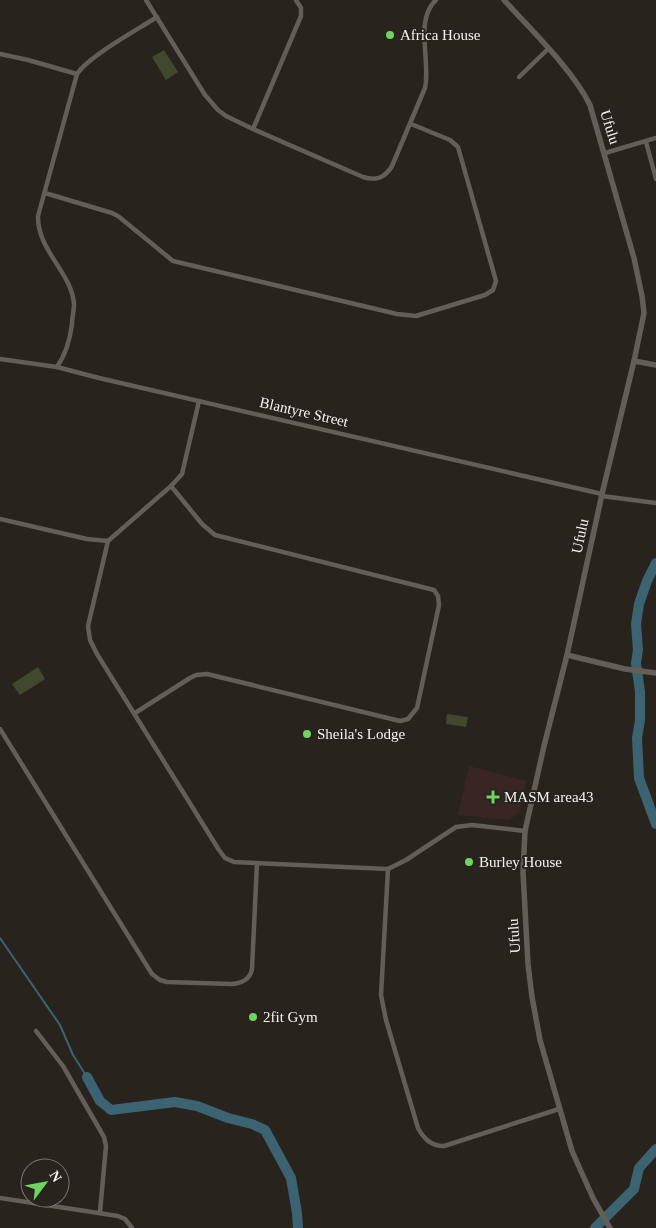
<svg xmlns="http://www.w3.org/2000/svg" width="656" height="1228" font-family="Georgia,serif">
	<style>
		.medical { fill: #392624 }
		.green { fill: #41482e }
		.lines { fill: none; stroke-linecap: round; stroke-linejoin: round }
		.stream { stroke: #3b6372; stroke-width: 2 }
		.river { stroke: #3b6372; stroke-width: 10 }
		.minor { stroke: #655e58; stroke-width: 4.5 }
		.tertiary { stroke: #655e58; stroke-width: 5.5 }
		.poi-dot { fill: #6dd361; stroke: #29231e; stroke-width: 2 }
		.labels { text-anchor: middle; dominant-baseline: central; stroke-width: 4; stroke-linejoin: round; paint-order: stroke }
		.poi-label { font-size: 15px; fill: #f6f2ee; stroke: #29231e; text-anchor: start }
		.street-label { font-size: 15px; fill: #f6f2ee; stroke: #29231e }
	</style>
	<rect width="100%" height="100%" fill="#29231e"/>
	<!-- medical -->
	<polygon class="medical" points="469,766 526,781 520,812 509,820 458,815"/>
	<!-- green -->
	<g class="green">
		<polygon points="164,50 178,72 166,80 152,57"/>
		<polygon points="38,667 45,679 20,695 12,684"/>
		<polygon points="447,714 468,717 466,727 446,724"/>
	</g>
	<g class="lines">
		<!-- stream -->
		<polyline class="stream" points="0,938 60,1025 73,1055 87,1077"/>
		<!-- river -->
		<g class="river">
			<polyline points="656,563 647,581 639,604 636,624 638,650 636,663 640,692 640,720 637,738 639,778 656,824"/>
			<polyline points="87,1077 100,1101 111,1110 175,1102 197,1106 228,1118 252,1124 265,1130 291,1178 297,1213 298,1228"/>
			<polyline points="595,1228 634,1189 639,1168 656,1149"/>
		</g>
		<!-- minor -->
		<g class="minor">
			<path d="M146 0 205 95 218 110 226 116 253 129 363 177C376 181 385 178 392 166L425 88C431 61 414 20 436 0"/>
			<polyline points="0,54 28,60 77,74"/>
			<polyline points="519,77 548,49"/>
			<polyline points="253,129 301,16 301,8 296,0"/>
			<polyline points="646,142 656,179"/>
			<polyline points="605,153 656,138"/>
			<polyline points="45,193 112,213 118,216 173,261 397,314 416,316 485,295 493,290 496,281 458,147 450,140 411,124"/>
			<polyline points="0,359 57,367 99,378 602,494"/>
			<path d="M57 367C66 354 70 340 72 324 72 318 74 310 74 304 72 273 37 250 38 216L77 74C89 56 137 30 157 17"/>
			<polyline points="199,401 182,474 171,486 108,541 88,626 90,640 97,654 219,850 225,858 234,862 388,869 406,860 456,827 472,825 525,831"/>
			<polyline points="602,496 656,503"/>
			<polyline points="0,519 87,539 108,541"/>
			<polyline points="135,713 190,678 196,675 207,674 400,721 408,719 417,708 439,605 438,596 434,590 215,535 202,524 171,486"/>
			<path d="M0 729 152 974 160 980 167 982 232 984C242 983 250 980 252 969L257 863"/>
			<path d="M388 869 381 995 386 1020 418 1128C424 1139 431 1146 444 1146L559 1109"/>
			<polyline points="36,1031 63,1066 104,1137 106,1146 100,1212"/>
			<polyline points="0,1198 118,1216 125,1219 132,1228"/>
		</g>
		<!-- tertiary -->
		<g class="tertiary">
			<path d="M504 0C531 30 573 70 590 105L634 258 642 296 644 313 634 361 602 494 567 655 544 746 525 831 523 872 528 964 532 997 540 1040 572 1151 593 1198 610 1228"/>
			<polyline points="634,361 656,365"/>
			<polyline points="567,655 625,669 656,673"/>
		</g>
	</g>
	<!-- markers -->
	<g class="poi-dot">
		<circle cx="390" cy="35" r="5"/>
		<circle cx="307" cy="734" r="5"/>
		<path d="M490.5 789.5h5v5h5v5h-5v5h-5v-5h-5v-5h5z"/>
		<circle cx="469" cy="862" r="5"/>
		<circle cx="253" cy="1017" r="5"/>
	</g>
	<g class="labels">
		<!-- poi labels -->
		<g class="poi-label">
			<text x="400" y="35">Africa House</text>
			<text x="317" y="734">Sheila's Lodge</text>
			<text x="504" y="797">MASM area43</text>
			<text x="479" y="862">Burley House</text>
			<text x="263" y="1017">2fit Gym</text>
		</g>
		<!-- street labels -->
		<g class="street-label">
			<text transform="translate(610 127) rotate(73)">Ufulu</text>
			<text transform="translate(304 412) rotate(13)">Blantyre Street</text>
			<text transform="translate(580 536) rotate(-78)">Ufulu</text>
			<text transform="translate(514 936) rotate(-94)">Ufulu</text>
		</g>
	</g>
	<!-- north arrow -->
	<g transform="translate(45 1183) rotate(58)"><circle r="24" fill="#29231e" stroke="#7b7671"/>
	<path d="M0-4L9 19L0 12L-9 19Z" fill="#6dd361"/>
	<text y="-8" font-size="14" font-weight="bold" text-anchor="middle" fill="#f6f2ee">N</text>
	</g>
</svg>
